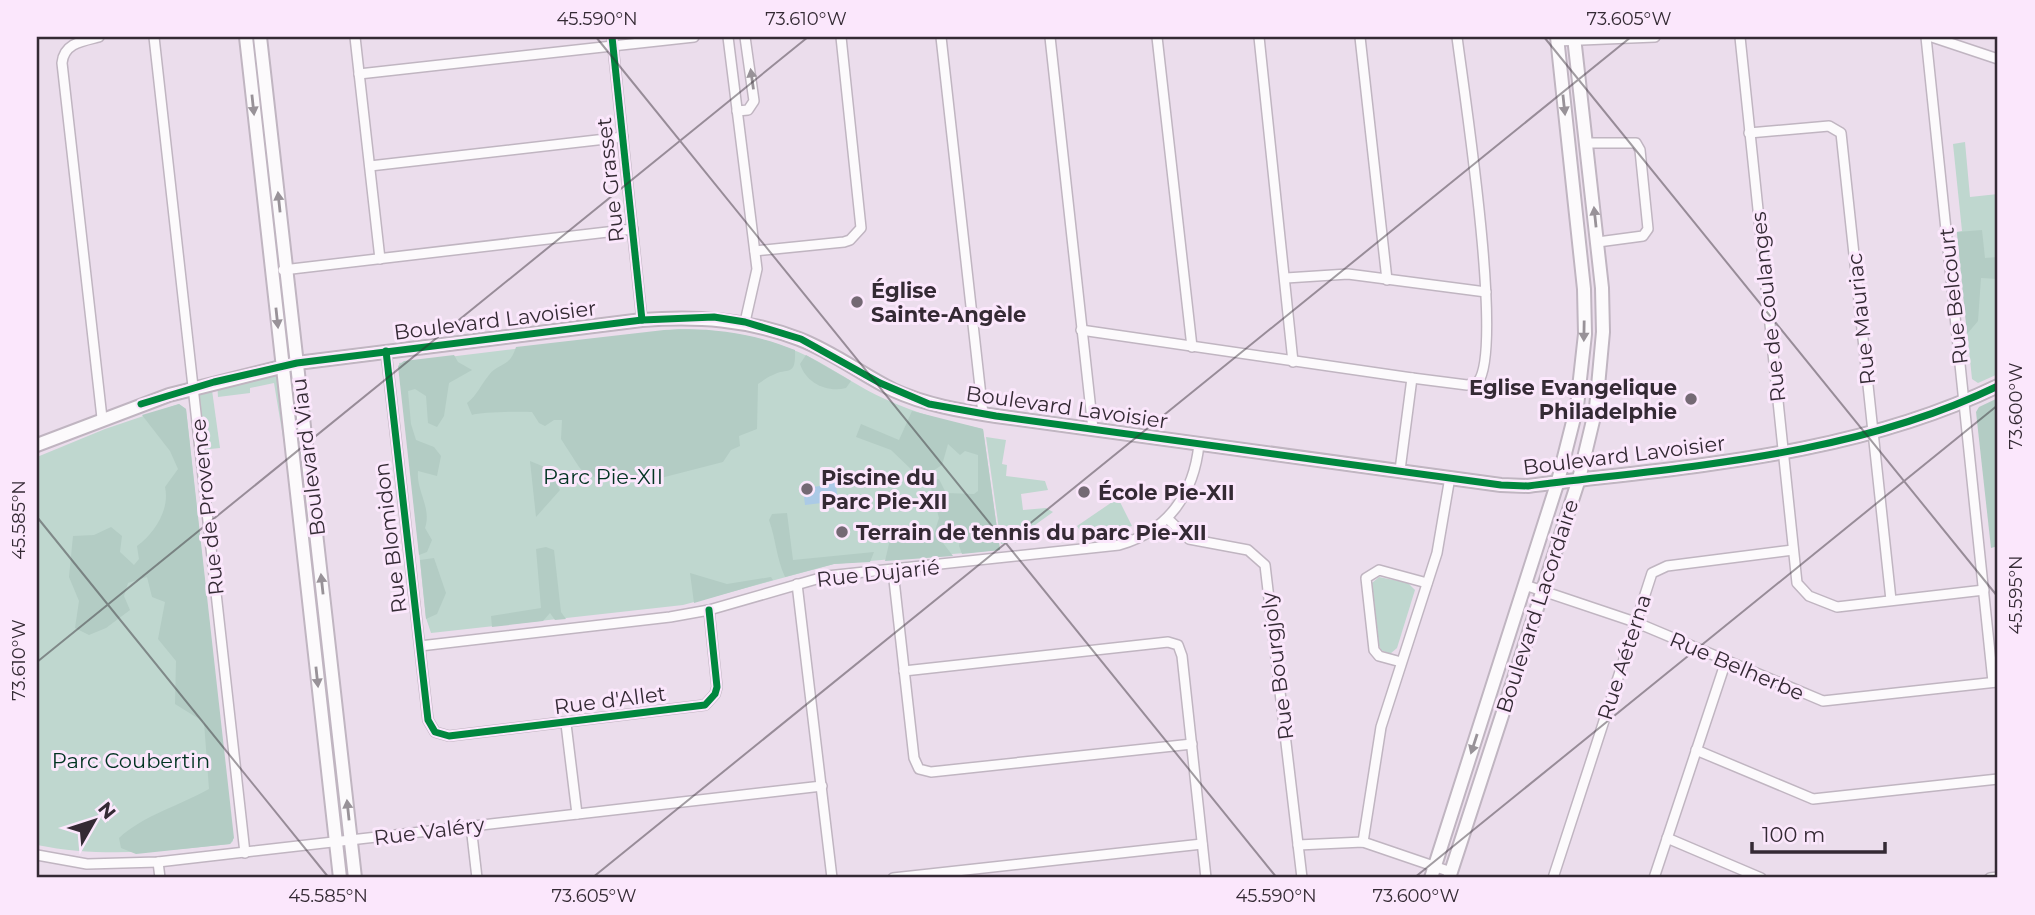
<svg xmlns="http://www.w3.org/2000/svg" width="2035" height="915" font-family="Montserrat,sans-serif">
	<style>
		.green { fill: #bfd7cf }
		.forest { fill: #b3ccc4 }
		.water { fill: #abcae6 }
		.lines { fill: none; stroke-linecap: round; stroke-linejoin: round }
		.street-casing { stroke: #c0b5c1; stroke-width: 12 }
		.secondary-casing { stroke: #c0b5c1; stroke-width: 16 }
		.street { stroke: #fcfafc; stroke-width: 9 }
		.secondary { stroke: #fcfafc; stroke-width: 12 }
		.cycleway-casing { stroke: #fbe7fc; stroke-width: 11 }
		.cycleway { stroke: #00873e; stroke-width: 7 }
		.oneway { fill: #989298 }
		.ticks { fill: none; stroke: #342a34; stroke-width: 2; stroke-opacity: 0.45 }
		.poi-dot { fill: #746974; stroke: #fbe7fc; stroke-width: 2.5 }
		.labels { text-anchor: middle; dominant-baseline: central; stroke-width: 6; stroke-linejoin: round; paint-order: stroke }
		.street-label { font-size: 21px; fill: #342a34; stroke: #fbe7fc }
		.poi-label { font-size: 21px; font-weight: bold; fill: #342a34; stroke: #fbe7fc; text-anchor: start }
		.park-label { font-size: 21px; fill: #013321; stroke: #fbe7fc }
		.neatline { fill: none; stroke: #342a34; stroke-width: 2.5 }
		.ticks-label { font-size: 18px; text-anchor: middle; fill: #342a34 }
	</style>
	<rect width="100%" height="100%" fill="#ebddec"/>
	<!-- green -->
	<g class="green">
		<polygon points="1965,142 1970,197 1998,194 1998,374 1978,383 1972,379 1957,232 1962,231 1953,144"/>
		<path d="M679 329C729 330 775 338 819 362 841 374 862 389 885 399 917 414 949 422 983 429L1000 550 834 564 683 605 431 633 426 618 399 363Z"/>
		<polygon points="282,366 291,441 284,443 274,383 250,388 250,393 218,397 217,381"/>
		<polygon points="211,383 220,448 200,450 194,388"/>
		<path d="M179 404 186 409 233 841 230 844C164 851 102 858 37 845V457L105 429Z"/>
		<polygon points="986,437 1006,440 1002,464 1007,465 1006,476 1045,481 1048,490 1021,494 1023,510 1046,508 1053,512 1035,525 1042,535 1036,540 1001,544"/>
		<polygon points="1118,498 1132,526 1084,536 1077,526"/>
		<polygon points="1379,577 1408,583 1415,590 1397,648 1390,654 1381,650 1379,645 1372,583"/>
	</g>
	<!-- forest -->
	<g class="forest">
		<polygon points="1982,230 1985,258 1998,257 1998,279 1981,278 1978,321 1967,334 1957,232"/>
		<path d="M664 330C710 327 753 333 795 350 796 378 788 367 773 375 767 377 763 381 758 384L757 429 739 436 740 446 731 450 723 462 653 480 636 478 626 485 616 483 585 474 579 467 561 439 562 420H554L545 426 539 423 532 412C522 411 480 412 472 415L467 403C478 394 480 386 489 375 499 362 509 369 516 347Z"/>
		<path d="M454 355 458 362 472 370 449 383 444 416 437 427 428 423 426 396 415 389 408 391 411 424 416 440 434 447 441 456 437 476 418 471C416 491 432 508 425 528L432 540 427 552 419 555 398 366 404 361Z"/>
		<path d="M806 355 851 381 846 388C827 393 806 383 800 364Z"/>
		<polygon points="1998,398 1998,546 1991,548 1976,412 1979,407"/>
		<path d="M179 404 186 409 234 838 230 844 136 854 121 848 119 838C144 815 179 806 209 789L204 722 175 704 176 661 158 639 165 602 152 597 147 577 128 583 124 596 130 610 106 628 89 635 75 628 79 601 69 577 73 536 94 535 111 527 122 536 120 552 134 565 139 559 137 546C155 533 170 509 165 487L178 469 170 451 142 415Z"/>
		<polygon points="912,411 983,429 1000,550 962,554 959,546 960,540 954,537 943,543 953,556 885,561 891,535 932,540 939,518 930,484 933,480 939,479 946,493 974,494 978,491 978,455 965,451 960,455 948,444 942,465 928,474 913,471 891,450 856,437 861,424 899,440"/>
		<polygon points="530,461 547,468 560,490 536,517"/>
		<path d="M787 513 793 560 874 552 870 562 834 564 785 577C776 557 776 540 769 520L772 514Z"/>
		<polygon points="546,547 554,550 561,612 566,619 555,620 550,613 543,621 492,627 491,616 541,608 536,549"/>
		<polygon points="434,558 446,593 437,614 426,619 420,560"/>
		<polygon points="690,573 727,584 771,577 773,580 694,603"/>
	</g>
	<!-- water -->
	<polygon class="water" points="834,469 838,501 805,505 803,488 821,486 820,470"/>
	<g class="lines">
		<!-- street casing -->
		<g class="street-casing">
			<g id="street">
				<path d="M99 37C83 41 64 43 62 63L102 418"/>
				<polyline points="154,37 245,853"/>
				<polyline points="355,37 380,259"/>
				<polyline points="612,37 642,320"/>
				<polyline points="728,37 757,269 745,322"/>
				<polyline points="941,37 983,414"/>
				<polyline points="1050,37 1093,429"/>
				<polyline points="1157,37 1192,347"/>
				<polyline points="1259,37 1293,362"/>
				<polyline points="1360,37 1387,280"/>
				<polyline points="1740,37 1797,583 1809,596 1837,607 1984,590"/>
				<polyline points="1926,37 1993,682"/>
				<polyline points="1932,37 1998,59"/>
				<polyline points="1557,41 1655,37"/>
				<polyline points="359,74 694,37"/>
				<polyline points="737,111 748,110 754,101 745,37"/>
				<polyline points="1749,133 1829,126 1841,133 1891,600"/>
				<polyline points="1586,143 1636,143 1640,150 1648,229 1643,236 1598,242"/>
				<polyline points="370,166 623,137"/>
				<polyline points="755,251 844,242 850,240 861,228 841,37"/>
				<polyline points="283,270 633,229"/>
				<polyline points="1286,278 1348,274 1486,292"/>
				<path d="M1081 330 1412 378 1467 385 1478 382C1504 348 1464 92 1457 37"/>
				<polyline points="386,351 428,720 435,732 449,736 705,705 715,694 717,687 709,610"/>
				<polyline points="1400,470 1412,378"/>
				<polyline points="1168,519 1189,539 1248,550 1265,565 1302,878"/>
				<polyline points="893,571 914,758 919,769 931,772 1192,744"/>
				<polyline points="797,584 832,878"/>
				<polyline points="1525,585 1635,622 1823,701 1997,682"/>
				<path d="M420 646 670 617 709 610 827 576 1119 545C1168 531 1194 494 1199 444"/>
				<polyline points="1401,662 1379,656 1374,650 1366,578 1379,570 1427,583"/>
				<polyline points="904,671 1168,642 1178,645 1182,656 1206,878"/>
				<polyline points="566,724 577,814"/>
				<polyline points="1696,750 1813,799 1998,779"/>
				<polyline points="471,826 477,878"/>
				<polyline points="1667,838 1761,878"/>
				<polyline points="1363,842 1381,727 1437,553 1450,477"/>
				<polyline points="1298,845 1363,842 1451,872"/>
				<polyline points="37,855 87,864 158,862 822,786"/>
				<polyline points="158,862 160,878"/>
				<polyline points="893,878 1202,844"/>
				<polyline points="1553,878 1652,573 1667,566 1793,550"/>
				<polyline points="1654,878 1726,661"/>
				<polyline points="1990,878 1998,877"/>
			</g>
		</g>
		<!-- secondary casing -->
		<g class="secondary-casing">
			<g id="secondary">
				<polyline points="246,37 340,878"/>
				<polyline points="260,37 355,878"/>
				<path d="M37 445 169 395 297 363 642 320C698 316 746 319 799 339 833 352 861 374 893 390 926 405 961 411 996 416L1501 485 1528 486C1687 466 1851 457 1998 386"/>
				<polyline points="1431,878 1558,481 1577,406 1585,334 1584,289 1557,37"/>
				<polyline points="1449,878 1579,479 1596,408 1603,332 1602,288 1574,37"/>
			</g>
		</g>
		<!-- street -->
		<use href="#street" class="street"/>
		<!-- secondary -->
		<use href="#secondary" class="secondary"/>
		<!-- cycleway casing -->
		<g class="cycleway-casing">
			<g id="cycleway">
				<polyline points="612,37 642,320"/>
				<polyline points="386,351 428,720 435,732 449,736 705,705 715,694 717,687 709,610"/>
				<path d="M141 404 214 382 297 363 642 320 714 317 745 322 801 339 880 383 929 404 996 416 1501 485 1528 486C1687 466 1851 457 1998 386"/>
			</g>
		</g>
		<!-- cycleway -->
		<use href="#cycleway" class="cycleway"/>
	</g>
	<!-- one-way arrows -->
	<defs><path id="oneway-solid" d="M-6-.8H1V-3.2L6.5 0L1 3.2V.8H-6Z" transform="scale(1.75)"/></defs>
	<g class="oneway">
		<use href="#oneway-solid" transform="translate(752 79) rotate(-98)"/>
		<use href="#oneway-solid" transform="translate(253 105) rotate(84)"/>
		<use href="#oneway-solid" transform="translate(1564 105) rotate(84)"/>
		<use href="#oneway-solid" transform="translate(279 202) rotate(-96)"/>
		<use href="#oneway-solid" transform="translate(1595 217) rotate(-96)"/>
		<use href="#oneway-solid" transform="translate(277 318) rotate(84)"/>
		<use href="#oneway-solid" transform="translate(1584 331) rotate(91)"/>
		<use href="#oneway-solid" transform="translate(322 584) rotate(-96)"/>
		<use href="#oneway-solid" transform="translate(317 677) rotate(84)"/>
		<use href="#oneway-solid" transform="translate(1474 744) rotate(108)"/>
		<use href="#oneway-solid" transform="translate(348 810) rotate(-96)"/>
	</g>
	<!-- ticks -->
	<path class="ticks" d="M596 37 1277 878M1544 37 1998 597M37 517 329 878M37 662 808 37M592 878 1631 37M1414 878 1998 405"/>
	<!-- markers -->
	<g class="poi-dot">
		<circle cx="857" cy="302" r="7"/>
		<circle cx="1691" cy="399" r="7"/>
		<circle cx="807" cy="489" r="7"/>
		<circle cx="1084" cy="492" r="7"/>
		<circle cx="842" cy="532" r="7"/>
	</g>
	<g class="labels">
		<!-- street labels -->
		<g class="street-label">
			<text transform="translate(610 180) rotate(-96)">Rue Grasset</text>
			<text transform="translate(1953 296) rotate(-96)">Rue Belcourt</text>
			<text transform="translate(1768 307) rotate(-96)">Rue de Coulanges</text>
			<text transform="translate(1861 319) rotate(-96)">Rue Mauriac</text>
			<text transform="translate(495 320) rotate(-7)">Boulevard Lavoisier</text>
			<text transform="translate(1067 407) rotate(8)">Boulevard Lavoisier</text>
			<text transform="translate(1624 455) rotate(-7)">Boulevard Lavoisier</text>
			<text transform="translate(308 457) rotate(-97)">Boulevard Viau</text>
			<text transform="translate(207 507) rotate(-96)">Rue de Provence</text>
			<text transform="translate(390 538) rotate(-97)">Rue Blomidon</text>
			<text transform="translate(878 573) rotate(-6)">Rue Dujarié</text>
			<text transform="translate(1537 606) rotate(-72)">Boulevard Lacordaire</text>
			<text transform="translate(1624 657) rotate(-72)">Rue Aéterna</text>
			<text transform="translate(1277 666) rotate(-97)">Rue Bourgjoly</text>
			<text transform="translate(1737 666) rotate(23)">Rue Belherbe</text>
			<text transform="translate(610 700) rotate(-7)">Rue d'Allet</text>
			<text transform="translate(429 831) rotate(-7)">Rue Valéry</text>
		</g>
		<!-- poi labels -->
		<g class="poi-label">
			<text x="871" y="290">Église<tspan x="871" dy="24">Sainte-Angèle</tspan></text>
			<text x="1677" y="387" text-anchor="end">Eglise Evangelique<tspan x="1677" dy="24">Philadelphie</tspan></text>
			<text x="821" y="477">Piscine du<tspan x="821" dy="24">Parc Pie-XII</tspan></text>
			<text x="1098" y="492">École Pie-XII</text>
			<text x="856" y="532">Terrain de tennis du parc Pie-XII</text>
		</g>
		<!-- park labels -->
		<g class="park-label">
			<text x="603" y="476">Parc Pie-XII</text>
			<text x="131" y="760">Parc Coubertin</text>
		</g>
	</g>
	<!-- border -->
	<rect width="2035" height="915" fill="none" stroke="#fbe7fc" stroke-width="77"/>
	<!-- north arrow -->
	<g transform="translate(94 821) rotate(51)" stroke="#fbe7fc" stroke-width="5" paint-order="stroke">
	<path d="M0-5L12 26L0 18L-12 26Z" fill="#342a34"/>
	<text y="-10" font-size="19" font-weight="bold" text-anchor="middle" fill="#342a34">N</text>
	</g>
	<!-- scale -->
	<path d="M1752 842v10h133v-10" fill="none" stroke="#342a34" stroke-width="3.5"/>
	<text x="1762" y="842" font-size="21" fill="#342a34" stroke="#fbe7fc" stroke-width="5" paint-order="stroke">100 m</text>
	<rect x="38" y="38" width="1958" height="838" class="neatline"/>
	<g class="ticks-label">
		<text x="597" y="25">45.590°N</text>
		<text x="806" y="25">73.610°W</text>
		<text x="1629" y="25">73.605°W</text>
		<text transform="translate(2016 406) rotate(-90)" y="6">73.600°W</text>
		<text transform="translate(19 520) rotate(-90)" y="6">45.585°N</text>
		<text transform="translate(2016 595) rotate(-90)" y="6">45.595°N</text>
		<text transform="translate(19 660) rotate(-90)" y="6">73.610°W</text>
		<text x="328" y="902">45.585°N</text>
		<text x="594" y="902">73.605°W</text>
		<text x="1276" y="902">45.590°N</text>
		<text x="1416" y="902">73.600°W</text>
	</g>
</svg>
